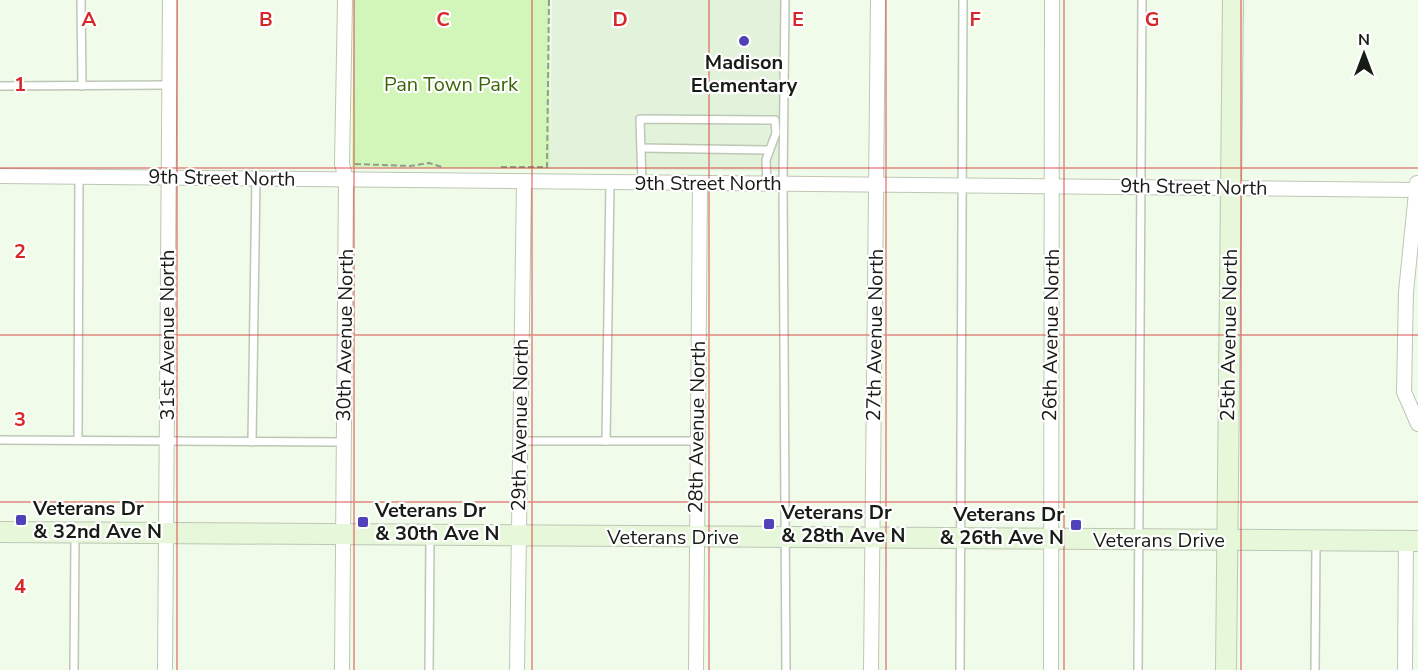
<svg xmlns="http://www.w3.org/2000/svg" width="1418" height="670" font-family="'Nunito Sans',sans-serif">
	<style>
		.built { fill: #e3f2da }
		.green { fill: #d2f5b9 }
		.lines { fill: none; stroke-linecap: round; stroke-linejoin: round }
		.lane-casing { stroke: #bdc7b6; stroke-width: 10 }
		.street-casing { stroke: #bdc7b6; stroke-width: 16 }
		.secondary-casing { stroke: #bdc7b6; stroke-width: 22 }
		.path { stroke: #949c8f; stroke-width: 2; stroke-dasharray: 6 3; stroke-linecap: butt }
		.lane { stroke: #fff; stroke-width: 7 }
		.street { stroke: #fff; stroke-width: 14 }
		.secondary { stroke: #e7f7da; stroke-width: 20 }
		.grid { fill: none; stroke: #d62828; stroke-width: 1.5; stroke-opacity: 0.55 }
		.poi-dot { fill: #5142b9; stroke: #fff; stroke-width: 2 }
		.labels { text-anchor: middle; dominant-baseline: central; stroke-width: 4.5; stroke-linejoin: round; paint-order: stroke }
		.poi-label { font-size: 20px; font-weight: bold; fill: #181c16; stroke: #fff; text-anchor: start }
		.park-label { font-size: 20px; fill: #3a6506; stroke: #fff }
		.street-label { font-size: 20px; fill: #181c16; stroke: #fff }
		.grid-label { font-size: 20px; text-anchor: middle; font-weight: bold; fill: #d62828; stroke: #fff; stroke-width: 4.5; stroke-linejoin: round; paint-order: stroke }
	</style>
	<rect width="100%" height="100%" fill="#f0fbea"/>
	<!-- built -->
	<polygon class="built" points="552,0 784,0 783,171 550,169"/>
	<!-- green -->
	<polygon class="green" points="354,0 549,0 550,169 352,167"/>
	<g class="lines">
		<!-- lane casing -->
		<g class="lane-casing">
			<g id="lane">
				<polyline points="81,0 82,86"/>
				<polyline points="785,0 783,183 786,670"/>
				<polyline points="0,86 169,85"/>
				<polyline points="641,148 768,150"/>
				<polyline points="642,183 640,119 775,120 776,133 766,160 767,183"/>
				<polyline points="0,440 344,442"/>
				<polyline points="78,440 79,176"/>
				<polyline points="520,441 696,441"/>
				<polyline points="606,441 610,182"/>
				<polyline points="252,442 256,178"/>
				<polyline points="74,670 75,536"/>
				<polyline points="429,670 430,538"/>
				<polyline points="960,670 963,0"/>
				<polyline points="1138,670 1142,0"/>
				<polyline points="1315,670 1316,542"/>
			</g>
		</g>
		<!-- street casing -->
		<g class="street-casing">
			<g id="street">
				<polyline points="0,176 1416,190"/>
				<polyline points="1417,183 1406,292 1404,392 1418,424"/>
				<polyline points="165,670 170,0"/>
				<polyline points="342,670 346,179 342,164 345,0"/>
				<polyline points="517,670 524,181"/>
				<polyline points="696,670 700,183"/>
				<polyline points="871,670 878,0"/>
				<polyline points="1051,670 1052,0"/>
				<polyline points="1405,670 1406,540"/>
			</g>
		</g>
		<!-- secondary casing -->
		<g class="secondary-casing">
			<g id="secondary">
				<polyline points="0,532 1418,541"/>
				<polyline points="1226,670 1233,0"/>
			</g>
		</g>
		<!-- path -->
		<g class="path">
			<polyline points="355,164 410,166 429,163 442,167"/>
			<polyline points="501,167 547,167 549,0"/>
		</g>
		<!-- lane -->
		<use href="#lane" class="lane"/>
		<!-- street -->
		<use href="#street" class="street"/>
		<!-- secondary -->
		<use href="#secondary" class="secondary"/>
	</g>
	<!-- grid -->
	<path class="grid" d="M177 0V670M354 0V670M532 0V670M709 0V670M886 0V670M1064 0V670M1241 0V670M0 168H1418M0 335H1418M0 502H1418"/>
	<!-- markers -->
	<g class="poi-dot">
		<circle cx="744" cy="41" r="6"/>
		<rect x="15" y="514" width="12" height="12" rx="3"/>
		<rect x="357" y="516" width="12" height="12" rx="3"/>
		<rect x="763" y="518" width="12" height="12" rx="3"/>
		<rect x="1070" y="519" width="12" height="12" rx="3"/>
	</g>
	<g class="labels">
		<!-- poi labels -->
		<g class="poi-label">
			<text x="744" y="62" text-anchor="middle">Madison<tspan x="744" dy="23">Elementary</tspan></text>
			<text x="33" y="508">Veterans Dr<tspan x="33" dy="23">&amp; 32nd Ave N</tspan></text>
			<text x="375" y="510">Veterans Dr<tspan x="375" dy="23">&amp; 30th Ave N</tspan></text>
			<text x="781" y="512">Veterans Dr<tspan x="781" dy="23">&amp; 28th Ave N</tspan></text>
			<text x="1064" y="514" text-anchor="end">Veterans Dr<tspan x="1064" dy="23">&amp; 26th Ave N</tspan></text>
		</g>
		<!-- park labels -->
		<g class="park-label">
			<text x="451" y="84">Pan Town Park</text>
		</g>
		<!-- street labels -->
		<g class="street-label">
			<text transform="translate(222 178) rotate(1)">9th Street North</text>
			<text x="708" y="183">9th Street North</text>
			<text transform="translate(1194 187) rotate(1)">9th Street North</text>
			<text transform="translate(167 335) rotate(-90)">31st Avenue North</text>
			<text transform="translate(345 335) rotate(-89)">30th Avenue North</text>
			<text transform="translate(875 335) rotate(-89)">27th Avenue North</text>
			<text transform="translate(1051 335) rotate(-89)">26th Avenue North</text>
			<text transform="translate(1229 335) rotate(-89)">25th Avenue North</text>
			<text transform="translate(520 425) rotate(-89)">29th Avenue North</text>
			<text transform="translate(697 427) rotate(-89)">28th Avenue North</text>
			<text x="673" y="537">Veterans Drive</text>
			<text x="1159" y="540">Veterans Drive</text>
		</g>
	</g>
	<g class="grid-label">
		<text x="89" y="26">A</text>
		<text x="266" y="26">B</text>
		<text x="443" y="26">C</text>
		<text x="620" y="26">D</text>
		<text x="798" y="26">E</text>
		<text x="975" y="26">F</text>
		<text x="1152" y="26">G</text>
		<text x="20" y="91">1</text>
		<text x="20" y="258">2</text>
		<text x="20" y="426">3</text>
		<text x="20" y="593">4</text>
	</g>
	<!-- north arrow -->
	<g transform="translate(1364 54)" stroke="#ffffff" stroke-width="4.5" paint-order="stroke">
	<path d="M0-4.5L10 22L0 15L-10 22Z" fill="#181c16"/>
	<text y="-9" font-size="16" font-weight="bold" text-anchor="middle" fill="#181c16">N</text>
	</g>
</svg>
